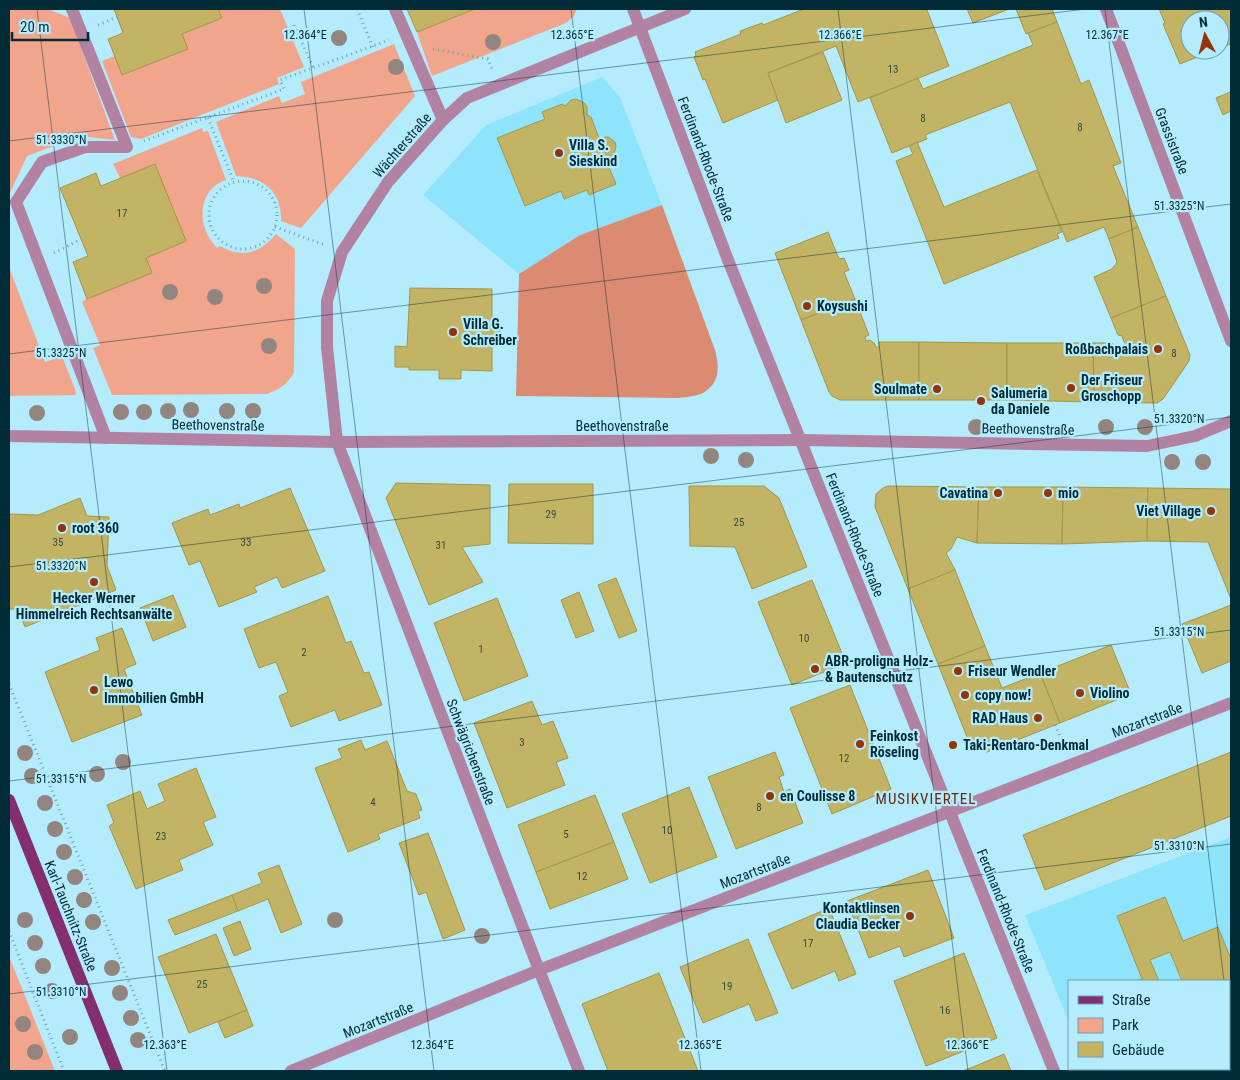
<svg xmlns="http://www.w3.org/2000/svg" width="1240" height="1080" font-family="'Roboto Condensed',sans-serif">
	<style>
		.built { fill: #8fe4fd }
		.green { fill: #f1a58d }
		.forest { fill: #da8b71 }
		.building { fill: #c3b364; stroke: #a49546 }
		.lines { fill: none; stroke-linecap: round; stroke-linejoin: round }
		.path { stroke: #72a5b4; stroke-width: 3; stroke-dasharray: 1 4; stroke-linecap: butt }
		.minor { stroke: #b282a3; stroke-width: 12 }
		.major { stroke: #832e6f; stroke-width: 12 }
		.tree { fill: #92847e }
		.ticks { fill: none; stroke: #002c37; stroke-width: 1; stroke-opacity: 0.45 }
		.poi-dot { fill: #973108; stroke: #b4ecfd; stroke-width: 2 }
		.labels { text-anchor: middle; dominant-baseline: central; stroke-width: 4.5; stroke-linejoin: round; paint-order: stroke }
		.number-label { font-size: 11px; fill: #314e42 }
		.street-label { font-size: 14px; fill: #002c37; stroke: #b4ecfd }
		.poi-label { font-size: 14px; font-weight: bold; fill: #002c37; stroke: #b4ecfd; text-anchor: start }
		.neighbourhood-label { font-size: 15px; letter-spacing: 1px; fill: #692812; stroke: #b4ecfd }
		.ticks-label { font-size: 12px; text-anchor: middle; fill: #002c37; stroke: #b4ecfd; stroke-width: 4.5; stroke-linejoin: round; paint-order: stroke }
	</style>
	<rect width="100%" height="100%" fill="#b4ecfd"/>
	<!-- built -->
	<g class="built">
		<polygon points="602,77 620,97 662,205 580,235 519,274 423,195 486,125"/>
		<polygon points="1231,837 1231,1071 1089,1071 1088,1069 1229,1069 1229,981 1069,981 1069,1022 1025,915"/>
	</g>
	<!-- green -->
	<g class="green">
		<polygon points="9,9 48,9 70,18 115,140 81,136 27,156 9,195"/>
		<polygon points="218,9 280,9 304,67 277,78 279,84 141,139 131,137 102,61 115,56 123,75 188,49 182,34 222,18"/>
		<polygon points="475,9 577,9 574,16 566,23 432,76 417,32"/>
		<path d="M394 44 415 96 301 228 281 221C282 192 264 177 236 176L216 122 279 96 282 103 305 94 301 82Z"/>
		<path d="M202 128 203 132 208 131 226 180C206 186 198 209 205 228 207 236 212 242 217 248L220 246C242 259 260 253 276 234L295 249 294 372C288 384 280 389 267 394L112 395 93 348 100 345 82 302 146 258 120 178 113 164Z"/>
		<polygon points="9,267 45,362 62,356 75,389 76,395 9,396"/>
		<polygon points="9,956 55,1071 9,1071"/>
	</g>
	<!-- forest -->
	<path class="forest" d="M662 205 715 350C719 367 721 382 703 393 697 396 686 397 679 398L516 396 519 274 580 235Z"/>
	<!-- building -->
	<g class="building">
		<polygon points="114,9 218,9 222,18 182,34 188,49 122,75 108,39 123,33"/>
		<polygon points="407,9 475,9 417,32"/>
		<polygon points="804,9 930,9 927,10 949,66 858,102 836,46 768,73 778,100 723,123 705,79 703,80 694,57 696,56 695,52 741,34 740,31 762,23 763,25"/>
		<polygon points="967,9 1009,9 973,23"/>
		<polygon points="1016,9 1052,9 1057,22 1026,34"/>
		<polygon points="1159,9 1231,9 1231,44 1220,48 1220,20 1190,20 1190,50 1215,50 1180,64 1163,24 1165,23"/>
		<polygon points="1057,22 1081,84 1089,80 1121,163 1113,166 1138,227 1109,239 1104,227 1067,242 1010,102 925,135 927,139 892,153 870,98 918,78 923,89 1033,45 1028,33"/>
		<polygon points="823,52 842,100 786,123 768,73"/>
		<polygon points="1230,92 1231,92 1231,111 1223,115 1216,98"/>
		<polygon points="576,99 583,102 587,107 587,115 591,117 599,138 608,137 615,142 616,146 614,154 606,160 616,184 589,195 587,190 564,199 561,191 525,206 497,138 545,119 542,112 562,104 565,106 571,100"/>
		<polygon points="917,142 944,207 1037,170 1062,232 1057,234 1059,238 944,284 896,161 913,154 909,146"/>
		<polygon points="155,164 186,241 146,258 152,273 87,299 73,262 88,256 60,188 96,173 101,186"/>
		<polygon points="1138,227 1166,296 1111,318 1094,277 1112,269 1117,262 1109,239"/>
		<polygon points="828,232 839,259 844,258 849,270 844,272 855,299 801,320 775,253"/>
		<polygon points="410,288 492,289 492,325 500,325 500,339 492,339 492,371 461,370 461,379 439,379 439,370 409,370 409,367 395,367 395,346 407,347"/>
		<polygon points="1166,296 1190,355 1189,361 1163,399 1157,403 1094,402 1093,343 1112,343 1115,346 1121,346 1128,351 1131,347 1124,342 1122,336 1118,335 1111,318"/>
		<polygon points="855,299 869,335 865,337 866,341 870,340 875,344 875,347 879,347 879,342 919,342 919,400 840,400 832,396 829,392 801,320"/>
		<polygon points="919,342 1007,343 1007,400 919,400"/>
		<polygon points="1007,343 1093,343 1094,402 1007,400"/>
		<polygon points="396,483 490,485 490,544 462,547 483,582 429,605 386,498"/>
		<polygon points="509,484 593,484 593,544 508,543"/>
		<polygon points="689,486 764,486 779,498 807,567 752,589 735,547 690,546"/>
		<polygon points="888,486 979,487 977,543 957,537 951,549 946,553 955,570 908,589 875,507 876,494 883,488"/>
		<polygon points="979,487 1063,487 1062,544 977,543"/>
		<polygon points="1063,487 1148,488 1147,541 1062,544"/>
		<polygon points="290,488 325,571 282,588 277,577 254,587 257,592 219,607 200,561 189,565 172,523 208,509 210,515 239,504 240,508"/>
		<polygon points="1148,488 1231,489 1231,599 1208,542 1147,541"/>
		<polygon points="80,498 87,516 109,517 107,566 116,590 25,627 18,609 9,609 9,514 38,515"/>
		<polygon points="955,570 985,646 938,664 908,589"/>
		<polygon points="616,578 637,631 619,638 598,585"/>
		<polygon points="812,580 846,663 792,685 758,602"/>
		<polygon points="579,592 594,631 576,638 561,600"/>
		<polygon points="173,595 186,627 153,641 140,608"/>
		<polygon points="328,596 346,643 351,641 364,673 369,672 382,705 339,721 335,710 291,727 279,696 288,692 276,662 259,668 244,629"/>
		<polygon points="497,598 528,676 464,701 434,623"/>
		<polygon points="1231,605 1231,661 1202,673 1182,624"/>
		<polygon points="122,628 136,664 124,669 142,715 72,742 45,672 100,650 96,638"/>
		<polygon points="1111,645 1131,694 1060,723 1040,673"/>
		<polygon points="985,646 1002,688 1040,673 1060,723 987,752 971,747 938,664"/>
		<polygon points="850,685 891,789 832,814 790,708"/>
		<polygon points="532,701 542,725 553,721 568,758 556,762 565,785 507,808 474,723"/>
		<polygon points="361,740 365,750 387,741 407,791 416,794 422,810 418,811 420,818 378,834 380,839 348,852 315,768 342,758 338,749"/>
		<polygon points="775,752 784,775 779,777 784,792 790,789 803,823 736,849 708,777"/>
		<polygon points="1231,752 1231,816 1045,890 1023,835"/>
		<polygon points="196,768 216,817 203,822 213,845 179,860 183,870 136,889 109,826 114,823 107,805 140,791 147,809 165,801 158,784"/>
		<polygon points="689,787 717,857 650,883 622,814"/>
		<polygon points="595,795 614,842 536,872 518,825"/>
		<polygon points="428,833 465,930 443,939 426,892 419,895 399,843"/>
		<polygon points="614,842 628,879 550,909 536,872"/>
		<polygon points="279,865 302,924 281,933 268,899 238,911 232,895 262,883 258,873"/>
		<polygon points="928,870 954,938 904,957 900,946 869,958 847,901"/>
		<polygon points="232,895 238,911 175,935 168,920"/>
		<polygon points="1165,897 1183,941 1218,927 1231,959 1231,1071 1218,1071 1217,1069 1229,1069 1229,981 1182,981 1170,952 1150,960 1159,981 1137,981 1142,979 1117,916"/>
		<polygon points="829,908 856,974 839,981 835,971 792,989 768,934"/>
		<polygon points="240,921 251,949 234,956 223,928"/>
		<polygon points="216,934 247,1010 189,1033 158,957"/>
		<polygon points="748,939 778,1013 756,1021 749,1004 703,1023 680,967"/>
		<polygon points="964,953 997,1038 926,1066 894,981"/>
		<polygon points="659,973 698,1071 608,1071 582,1004"/>
		<polygon points="247,1010 253,1026 225,1038 218,1022"/>
		<polygon points="1004,1054 1011,1071 963,1071 978,1065"/>
		<polygon points="1124,1069 1184,1069 1185,1071 1125,1071"/>
	</g>
	<g class="lines">
		<!-- path -->
		<g class="path">
			<polyline points="357,9 373,47"/>
			<polyline points="98,25 117,17"/>
			<polyline points="294,25 314,69"/>
			<polyline points="433,49 488,59 492,69"/>
			<polyline points="208,118 234,182"/>
			<polyline points="144,141 284,89 280,80 389,40"/>
			<circle cx="243" cy="215" r="34"/>
			<polyline points="275,227 325,245"/>
			<polyline points="54,253 81,239"/>
			<polyline points="9,684 165,1071"/>
			<polyline points="1055,725 1065,748"/>
			<polyline points="9,931 64,1071"/>
		</g>
		<!-- minor -->
		<g class="minor">
			<polyline points="72,9 127,147 85,147 42,162 16,202 106,438"/>
			<polyline points="395,9 443,120"/>
			<polyline points="633,9 728,260 1054,1071"/>
			<polyline points="1106,9 1231,341"/>
			<polyline points="9,436 337,442 801,440 1147,446 1195,436 1231,421"/>
			<polyline points="291,1071 539,970 1231,703"/>
			<polyline points="579,1071 539,970 337,442 327,347 327,301 342,252 388,182 443,120 467,98 685,9"/>
		</g>
		<!-- major -->
		<polyline class="major" points="9,800 117,1071"/>
	</g>
	<!-- trees -->
	<g class="tree">
		<circle cx="339" cy="38" r="8"/>
		<circle cx="493" cy="42" r="8"/>
		<circle cx="396" cy="67" r="8"/>
		<circle cx="264" cy="286" r="8"/>
		<circle cx="170" cy="292" r="8"/>
		<circle cx="215" cy="297" r="8"/>
		<circle cx="269" cy="346" r="8"/>
		<circle cx="191" cy="410" r="8"/>
		<circle cx="168" cy="411" r="8"/>
		<circle cx="227" cy="411" r="8"/>
		<circle cx="253" cy="411" r="8"/>
		<circle cx="121" cy="412" r="8"/>
		<circle cx="144" cy="412" r="8"/>
		<circle cx="37" cy="413" r="8"/>
		<circle cx="976" cy="427" r="8"/>
		<circle cx="1106" cy="427" r="8"/>
		<circle cx="1145" cy="427" r="8"/>
		<circle cx="711" cy="456" r="8"/>
		<circle cx="746" cy="460" r="8"/>
		<circle cx="1172" cy="462" r="8"/>
		<circle cx="1203" cy="462" r="8"/>
		<circle cx="25" cy="753" r="8"/>
		<circle cx="123" cy="762" r="8"/>
		<circle cx="97" cy="774" r="8"/>
		<circle cx="32" cy="776" r="8"/>
		<circle cx="45" cy="803" r="8"/>
		<circle cx="55" cy="829" r="8"/>
		<circle cx="64" cy="852" r="8"/>
		<circle cx="75" cy="877" r="8"/>
		<circle cx="84" cy="900" r="8"/>
		<circle cx="25" cy="920" r="8"/>
		<circle cx="335" cy="920" r="8"/>
		<circle cx="93" cy="922" r="8"/>
		<circle cx="482" cy="936" r="8"/>
		<circle cx="35" cy="943" r="8"/>
		<circle cx="43" cy="966" r="8"/>
		<circle cx="112" cy="968" r="8"/>
		<circle cx="52" cy="991" r="8"/>
		<circle cx="120" cy="993" r="8"/>
		<circle cx="131" cy="1018" r="8"/>
		<circle cx="23" cy="1024" r="8"/>
		<circle cx="70" cy="1037" r="8"/>
		<circle cx="138" cy="1040" r="8"/>
		<circle cx="35" cy="1052" r="8"/>
	</g>
	<!-- ticks -->
	<path class="ticks" d="M37 9 167 1071M304 9 434 1071M571 9 701 1071M838 9 968 1071M1105 9 1224 981M9 141 1086 9M9 354 1231 204M9 567 1231 417M9 781 1231 630M9 994 1231 844M1229 1017 1231 1037M1229 1057H1231M1113 1071 1134 1069"/>
	<!-- markers -->
	<g class="poi-dot">
		<circle cx="559" cy="153" r="5"/>
		<circle cx="807" cy="306" r="5"/>
		<circle cx="453" cy="332" r="5"/>
		<circle cx="1158" cy="349" r="5"/>
		<circle cx="1071" cy="388" r="5"/>
		<circle cx="937" cy="389" r="5"/>
		<circle cx="981" cy="401" r="5"/>
		<circle cx="998" cy="493" r="5"/>
		<circle cx="1048" cy="493" r="5"/>
		<circle cx="1211" cy="511" r="5"/>
		<circle cx="62" cy="528" r="5"/>
		<circle cx="94" cy="582" r="5"/>
		<circle cx="815" cy="669" r="5"/>
		<circle cx="958" cy="671" r="5"/>
		<circle cx="94" cy="690" r="5"/>
		<circle cx="1080" cy="693" r="5"/>
		<circle cx="965" cy="695" r="5"/>
		<circle cx="1038" cy="718" r="5"/>
		<circle cx="860" cy="744" r="5"/>
		<circle cx="953" cy="745" r="5"/>
		<circle cx="770" cy="796" r="5"/>
		<circle cx="910" cy="916" r="5"/>
	</g>
	<g class="labels">
		<!-- number labels -->
		<g class="number-label">
			<text x="893" y="69">13</text>
			<text x="923" y="118">8</text>
			<text x="1080" y="127">8</text>
			<text x="122" y="213">17</text>
			<text x="1174" y="353">8</text>
			<text x="551" y="514">29</text>
			<text x="739" y="522">25</text>
			<text x="58" y="542">35</text>
			<text x="246" y="542">33</text>
			<text x="441" y="545">31</text>
			<text x="804" y="638">10</text>
			<text x="481" y="649">1</text>
			<text x="304" y="652">2</text>
			<text x="522" y="742">3</text>
			<text x="844" y="758">12</text>
			<text x="373" y="802">4</text>
			<text x="759" y="807">8</text>
			<text x="667" y="830">10</text>
			<text x="566" y="834">5</text>
			<text x="161" y="836">23</text>
			<text x="582" y="876">12</text>
			<text x="808" y="943">17</text>
			<text x="202" y="984">25</text>
			<text x="727" y="986">19</text>
			<text x="945" y="1010">16</text>
		</g>
		<!-- street labels -->
		<g class="street-label">
			<text transform="translate(1172 141) rotate(69)">Grassistraße</text>
			<text transform="translate(402 145) rotate(-49)">Wächterstraße</text>
			<text transform="translate(706 159) rotate(69)">Ferdinand-Rhode-Straße</text>
			<text transform="translate(218 425) rotate(1)">Beethovenstraße</text>
			<text x="622" y="426">Beethovenstraße</text>
			<text transform="translate(1028 429) rotate(1)">Beethovenstraße</text>
			<text transform="translate(855 535) rotate(68)">Ferdinand-Rhode-Straße</text>
			<text transform="translate(1147 720) rotate(-21)">Mozartstraße</text>
			<text transform="translate(471 752) rotate(69)">Schwägrichenstraße</text>
			<text transform="translate(755 871) rotate(-21)">Mozartstraße</text>
			<text transform="translate(1006 911) rotate(68)">Ferdinand-Rhode-Straße</text>
			<text transform="translate(71 916) rotate(68)">Karl-Tauchnitz-Straße</text>
			<text transform="translate(378 1020) rotate(-22)">Mozartstraße</text>
		</g>
		<!-- poi labels -->
		<g class="poi-label">
			<text x="569" y="145">Villa S.<tspan x="569" dy="16">Sieskind</tspan></text>
			<text x="817" y="306">Koysushi</text>
			<text x="463" y="324">Villa G.<tspan x="463" dy="16">Schreiber</tspan></text>
			<text x="1148" y="349" text-anchor="end">Roßbachpalais</text>
			<text x="1081" y="380">Der Friseur<tspan x="1081" dy="16">Groschopp</tspan></text>
			<text x="927" y="389" text-anchor="end">Soulmate</text>
			<text x="991" y="393">Salumeria<tspan x="991" dy="16">da Daniele</tspan></text>
			<text x="988" y="493" text-anchor="end">Cavatina</text>
			<text x="1058" y="493">mio</text>
			<text x="1201" y="511" text-anchor="end">Viet Village</text>
			<text x="72" y="528">root 360</text>
			<text x="94" y="598" text-anchor="middle">Hecker Werner<tspan x="94" dy="16">Himmelreich Rechtsanwälte</tspan></text>
			<text x="825" y="661">ABR-proligna Holz-<tspan x="825" dy="16">&amp; Bautenschutz</tspan></text>
			<text x="968" y="671">Friseur Wendler</text>
			<text x="104" y="682">Lewo<tspan x="104" dy="16">Immobilien GmbH</tspan></text>
			<text x="1090" y="693">Violino</text>
			<text x="975" y="695">copy now!</text>
			<text x="1028" y="718" text-anchor="end">RAD Haus</text>
			<text x="870" y="736">Feinkost<tspan x="870" dy="16">Röseling</tspan></text>
			<text x="963" y="745">Taki-Rentaro-Denkmal</text>
			<text x="780" y="796">en Coulisse 8</text>
			<text x="900" y="908" text-anchor="end">Kontaktlinsen<tspan x="900" dy="16">Claudia Becker</tspan></text>
		</g>
		<!-- neighbourhood labels -->
		<g class="neighbourhood-label">
			<text x="926" y="799">MUSIKVIERTEL</text>
		</g>
	</g>
	<g class="ticks-label">
		<text x="305" y="39">12.364°E</text>
		<text x="572" y="39">12.365°E</text>
		<text x="840" y="39">12.366°E</text>
		<text x="1107" y="39">12.367°E</text>
		<text x="61" y="144">51.3330°N</text>
		<text x="1179" y="210">51.3325°N</text>
		<text x="61" y="357">51.3325°N</text>
		<text x="1179" y="423">51.3320°N</text>
		<text x="61" y="570">51.3320°N</text>
		<text x="1179" y="636">51.3315°N</text>
		<text x="61" y="783">51.3315°N</text>
		<text x="1179" y="850">51.3310°N</text>
		<text x="61" y="996">51.3310°N</text>
		<text x="165" y="1049">12.363°E</text>
		<text x="432" y="1049">12.364°E</text>
		<text x="700" y="1049">12.365°E</text>
		<text x="967" y="1049">12.366°E</text>
	</g>
	<!-- border -->
	<rect width="1240" height="1080" fill="none" stroke="#002c37" stroke-width="20"/>
	<!-- legend -->
	<rect x="1068" y="980" width="162" height="90" fill="#b4ecfd" stroke="#6c9fae"/>
	<rect x="1078" y="996" width="25" height="8" fill="#832e6f" stroke="#6c9fae"/>
	<text x="1112" y="1005" font-size="15" fill="#002c37">Straße</text>
	<rect x="1078" y="1018" width="25" height="15" fill="#f1a58d" stroke="#6c9fae"/>
	<text x="1112" y="1030" font-size="15" fill="#002c37">Park</text>
	<rect x="1078" y="1042" width="25" height="15" fill="#c3b364" stroke="#6c9fae"/>
	<text x="1112" y="1055" font-size="15" fill="#002c37">Gebäude</text>
	<!-- north arrow -->
	<g transform="translate(1205 35) rotate(353)"><circle r="24" fill="#b4ecfd" stroke="#6c9fae"/>
	<path d="M0-4L9 19L0 12L-9 19Z" fill="#973108"/>
	<text y="-8" font-size="14" font-weight="bold" text-anchor="middle" fill="#002c37">N</text>
	</g>
	<!-- scale -->
	<path d="M12 32v8h76v-8" fill="none" stroke="#002c37" stroke-width="2.5"/>
	<text x="20" y="32" font-size="15" fill="#002c37" stroke="#b4ecfd" stroke-width="4" paint-order="stroke">20 m</text>
</svg>
